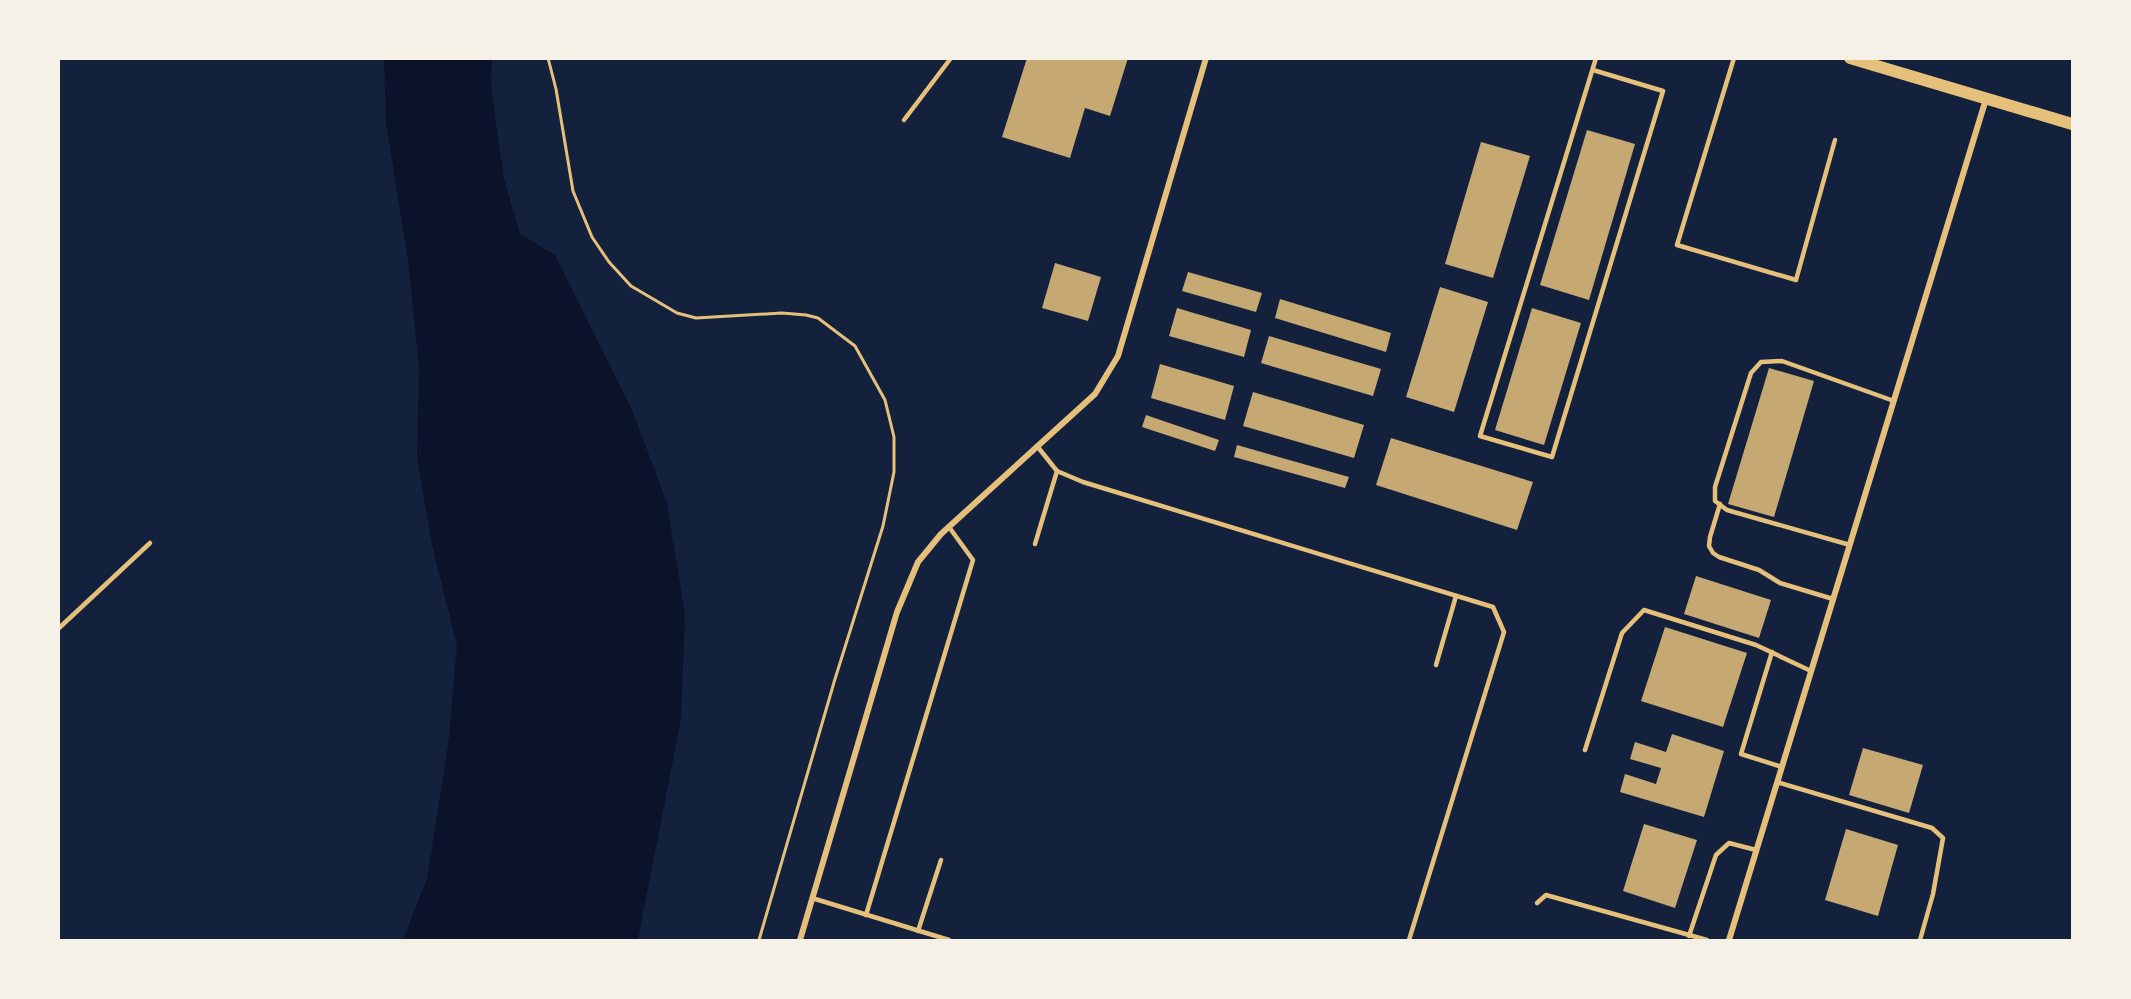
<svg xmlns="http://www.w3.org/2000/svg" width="2131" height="999" font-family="'Exo 2',sans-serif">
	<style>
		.water { fill: #0b132b }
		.building { fill: #c6a872 }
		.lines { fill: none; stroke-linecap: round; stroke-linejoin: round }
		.path { stroke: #e5c07b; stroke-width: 3 }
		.service { stroke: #e5c07b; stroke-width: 4.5 }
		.minor { stroke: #e5c07b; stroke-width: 6 }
		.secondary { stroke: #e5c07b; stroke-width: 12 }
	</style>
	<rect width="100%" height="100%" fill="#14213d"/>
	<!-- water -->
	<polygon class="water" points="384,59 492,59 491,87 504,179 520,234 555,255 632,410 667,503 685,615 681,719 638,940 403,940 427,878 449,738 457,645 432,545 417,458 419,366 408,261 386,123"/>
	<!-- building -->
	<g class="building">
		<polygon points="1027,58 1128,58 1110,116 1085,108 1070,158 1002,137"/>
		<polygon points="1587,130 1635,144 1589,300 1540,285"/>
		<polygon points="1481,142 1530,156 1493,278 1445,264"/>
		<polygon points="1055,263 1101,277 1088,321 1042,308"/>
		<polygon points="1188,272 1262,293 1256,312 1182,291"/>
		<polygon points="1440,287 1488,302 1454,412 1406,397"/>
		<polygon points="1280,299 1391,333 1386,352 1275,318"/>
		<polygon points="1177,308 1251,330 1244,357 1169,336"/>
		<polygon points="1532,308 1581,323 1544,445 1495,430"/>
		<polygon points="1269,336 1381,369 1373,396 1261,363"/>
		<polygon points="1160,364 1234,386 1225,420 1151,398"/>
		<polygon points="1769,368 1814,381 1774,517 1728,504"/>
		<polygon points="1253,392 1364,425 1354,458 1243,426"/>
		<polygon points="1146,415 1219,440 1215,451 1142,427"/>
		<polygon points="1391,438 1533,482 1517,530 1376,485"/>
		<polygon points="1237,445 1349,477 1345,488 1234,457"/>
		<polygon points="1696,576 1771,600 1759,638 1684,614"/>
		<polygon points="1665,627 1747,653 1723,727 1641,701"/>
		<polygon points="1672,734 1724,751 1704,817 1620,792 1625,774 1656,784 1661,768 1630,759 1635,742 1666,752"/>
		<polygon points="1863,748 1923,765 1909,813 1849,795"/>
		<polygon points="1644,824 1697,840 1675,908 1623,891"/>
		<polygon points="1846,829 1898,845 1878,916 1825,900"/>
	</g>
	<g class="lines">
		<!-- path -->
		<polyline class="path" points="548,58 556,89 573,191 592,237 609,262 631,286 677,313 696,318 782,313 806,315 818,318 855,346 885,400 894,437 894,472 883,526 835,679 759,940"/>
		<!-- service -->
		<g class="service">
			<polyline points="1734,58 1677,245 1796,280 1835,140"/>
			<polyline points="1593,70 1663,91 1552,457 1480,436 1596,58"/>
			<polyline points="904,120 951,58"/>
			<polyline points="1037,446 1057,471 1083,482 1493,607 1504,632 1409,940"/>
			<polyline points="1720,504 1710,537 1709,546 1713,553 1719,557 1759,570 1780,583 1833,599"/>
			<polyline points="1035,544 1057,471"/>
			<polyline points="1850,545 1727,510 1715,501 1715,487 1751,373 1761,362 1782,361 1894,401"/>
			<polyline points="58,629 150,543"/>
			<polyline points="1772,652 1741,754 1782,767"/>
			<polyline points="1436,665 1456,596"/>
			<polyline points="1585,750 1622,633 1644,610 1756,645 1811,671"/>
			<polyline points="1777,782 1932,828 1943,838 1933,894 1920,940"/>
			<polyline points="812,898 949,940"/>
			<polyline points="1537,903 1546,895 1707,940"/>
			<polyline points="866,915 973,560 949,527"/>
			<polyline points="918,931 941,860"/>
			<polyline points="1689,936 1716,855 1729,843 1756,850"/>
		</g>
		<!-- minor -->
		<g class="minor">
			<polyline points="800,940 897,612 918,562 941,534 1095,394 1118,356 1206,58"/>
			<polyline points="1729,940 1986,99"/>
		</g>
		<!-- secondary -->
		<polyline class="secondary" points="1850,58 2072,124"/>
	</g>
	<!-- border -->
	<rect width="2131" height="999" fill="none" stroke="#f6f1e7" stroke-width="120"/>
</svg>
